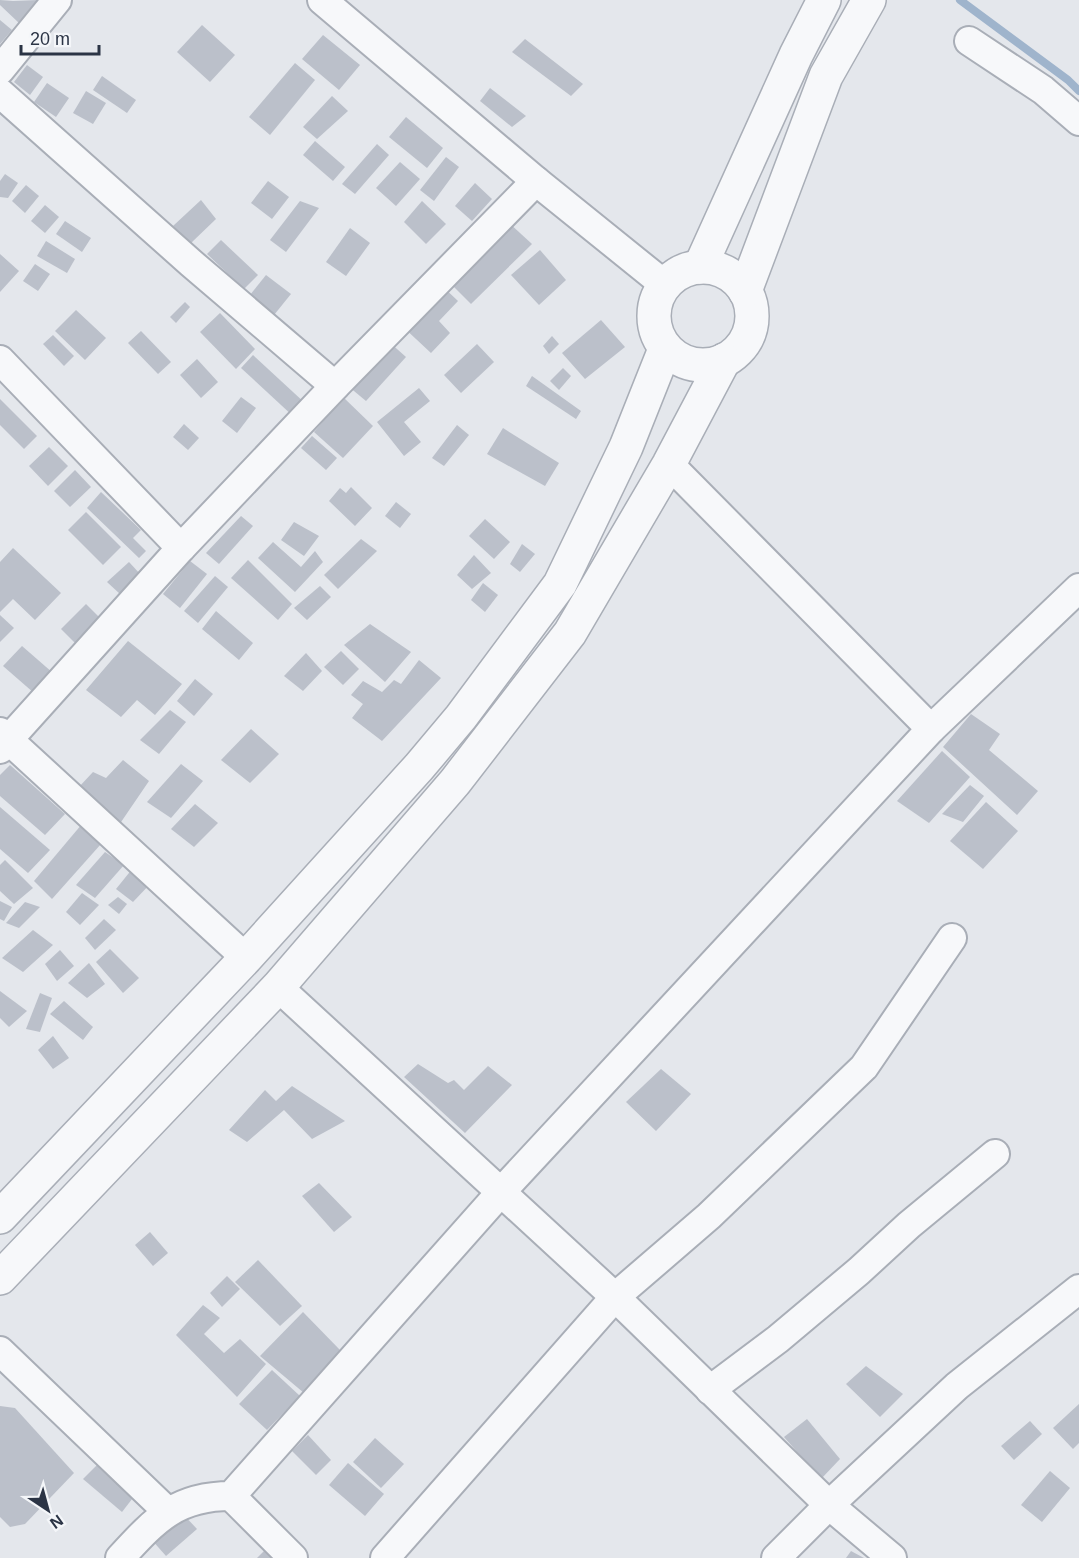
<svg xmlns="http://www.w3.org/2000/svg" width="1079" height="1558" font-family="Helvetica,sans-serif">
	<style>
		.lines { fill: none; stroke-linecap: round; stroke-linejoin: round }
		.stream { stroke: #9fb4cc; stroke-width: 8 }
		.building { fill: #bbc0ca }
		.minor-casing { stroke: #a9aeb7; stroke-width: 32 }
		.tertiary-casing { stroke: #a9aeb7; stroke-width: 36 }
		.minor { stroke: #f7f8fa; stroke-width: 28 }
		.tertiary { stroke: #f7f8fa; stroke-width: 33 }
	</style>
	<rect width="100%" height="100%" fill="#e4e7ec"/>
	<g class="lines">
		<!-- stream -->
		<polyline class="stream" points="960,0 1068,80 1079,91"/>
	</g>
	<!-- building -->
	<g class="building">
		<polygon points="0,0 13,1 39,0 19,23 0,5"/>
		<polygon points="0,20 12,30 0,44"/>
		<polygon points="202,25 235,55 210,82 177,52"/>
		<polygon points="323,35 360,65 339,90 302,59"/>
		<polygon points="525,39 583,84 571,96 512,52"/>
		<polygon points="295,63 315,80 270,135 249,117"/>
		<polygon points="27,65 43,77 30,95 14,82"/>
		<polygon points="102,76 136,100 127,113 93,90"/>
		<polygon points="47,83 69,98 56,117 34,102"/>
		<polygon points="490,88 526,116 512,127 480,101"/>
		<polygon points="86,91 106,103 93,124 73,113"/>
		<polygon points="332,96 348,111 317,139 303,127"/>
		<polygon points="406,117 443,148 427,168 389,137"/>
		<polygon points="315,141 345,167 333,181 303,155"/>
		<polygon points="377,144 389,155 355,194 342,184"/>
		<polygon points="446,157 459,167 434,201 420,190"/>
		<polygon points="400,162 420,179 396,206 376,188"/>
		<polygon points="5,174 18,183 8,198 0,197 0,181"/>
		<polygon points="268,181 289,197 272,219 251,203"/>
		<polygon points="475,183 492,199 472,221 455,206"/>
		<polygon points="26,185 39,196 25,213 12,201"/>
		<polygon points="201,200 216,219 191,243 173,226"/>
		<polygon points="300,201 319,208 286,252 270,240"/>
		<polygon points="422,201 446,224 426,244 404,222"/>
		<polygon points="45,205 59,217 45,233 31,221"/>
		<polygon points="65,221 91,238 82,252 56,234"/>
		<polygon points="507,221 532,244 471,304 448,281"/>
		<polygon points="350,228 370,243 346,276 326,262"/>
		<polygon points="221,240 258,275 244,289 207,254"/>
		<polygon points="46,241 75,259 67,273 37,256"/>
		<polygon points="540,250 566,280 539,305 511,275"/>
		<polygon points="0,254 19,271 0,292"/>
		<polygon points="35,264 50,274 38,291 23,281"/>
		<polygon points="266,275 291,294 274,315 250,295"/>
		<polygon points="441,285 458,301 439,321 450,333 431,353 401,325"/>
		<polygon points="185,302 190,307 176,323 170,317"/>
		<polygon points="76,310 106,338 85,360 55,331"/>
		<polygon points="220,313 255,349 236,369 200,332"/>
		<polygon points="601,320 625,347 585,379 562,353"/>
		<polygon points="141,331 171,362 158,374 128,343"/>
		<polygon points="53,335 74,356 64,366 43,344"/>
		<polygon points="552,336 559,344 549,354 543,346"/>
		<polygon points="388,341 406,357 366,401 348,386"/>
		<polygon points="477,344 494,362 461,393 444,375"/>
		<polygon points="253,355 306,404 294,417 241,368"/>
		<polygon points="197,359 218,382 201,398 180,375"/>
		<polygon points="563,368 571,376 559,390 550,381"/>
		<polygon points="532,376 581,411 576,419 526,386"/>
		<polygon points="419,388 430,401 404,422 421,442 404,456 377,422"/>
		<polygon points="241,397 256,408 237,433 222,421"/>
		<polygon points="343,397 373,426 343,458 314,432"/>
		<polygon points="0,399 37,436 24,449 0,425"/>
		<polygon points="184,424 199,438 188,450 173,437"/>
		<polygon points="457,425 469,435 444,466 432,458"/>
		<polygon points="503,428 559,463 545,486 487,454"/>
		<polygon points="312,436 337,458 326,470 301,448"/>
		<polygon points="49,447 68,466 48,486 29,466"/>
		<polygon points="75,470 91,487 70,507 54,491"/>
		<polygon points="351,487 372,508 355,526 329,501 340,488 346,493"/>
		<polygon points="101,492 141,530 133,538 146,551 139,558 87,508"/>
		<polygon points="396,502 411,514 400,528 385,516"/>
		<polygon points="86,512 121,547 103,565 68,530"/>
		<polygon points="241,516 253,526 219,564 206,553"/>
		<polygon points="485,519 510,542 494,559 469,536"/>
		<polygon points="294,522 319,536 304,556 281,540"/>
		<polygon points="361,539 377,551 338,589 324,575"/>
		<polygon points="273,542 301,567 315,551 323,562 295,592 258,558"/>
		<polygon points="522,544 535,554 520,572 510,564"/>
		<polygon points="13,548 61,593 35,620 13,599 0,612 0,562"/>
		<polygon points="474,555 491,573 472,589 457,575"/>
		<polygon points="248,560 292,604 278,620 231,578"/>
		<polygon points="190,561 207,574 180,608 163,594"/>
		<polygon points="129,562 141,575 120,594 107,582"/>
		<polygon points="215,576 228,587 198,623 184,611"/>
		<polygon points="483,583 498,595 485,612 471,600"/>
		<polygon points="320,586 331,597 307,620 294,608"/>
		<polygon points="86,604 101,619 77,645 61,629"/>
		<polygon points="216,611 253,643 239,660 202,629"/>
		<polygon points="0,615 14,628 0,642"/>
		<polygon points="370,624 411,652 385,682 344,645"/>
		<polygon points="128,641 182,684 155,715 137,700 121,717 86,690"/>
		<polygon points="22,646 53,673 34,693 3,666"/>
		<polygon points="341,651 359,669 343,685 324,667"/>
		<polygon points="306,653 322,671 303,691 284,676"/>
		<polygon points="419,660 441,678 382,741 352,718 363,704 351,695 363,681 382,692 394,680 401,684"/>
		<polygon points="195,679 213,694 194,716 177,701"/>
		<polygon points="170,710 186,722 159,754 140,740"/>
		<polygon points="971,714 1000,734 989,750 1038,791 1017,815 943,747"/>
		<polygon points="251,729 279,754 250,783 221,760"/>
		<polygon points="942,751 970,777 929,823 897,801"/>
		<polygon points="123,760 149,781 119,825 78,788 93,772 106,778"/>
		<polygon points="181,764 203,781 171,818 147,802"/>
		<polygon points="10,765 65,814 45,835 0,796 0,775"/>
		<polygon points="970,785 984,796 963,822 942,814"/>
		<polygon points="986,802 1018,831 983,869 950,841"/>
		<polygon points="195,804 218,823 194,847 171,829"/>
		<polygon points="0,807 50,850 28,873 0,849"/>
		<polygon points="82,824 101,844 52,899 34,881"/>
		<polygon points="105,852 124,865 95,898 76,885"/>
		<polygon points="5,860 33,888 14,904 0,891 0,865"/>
		<polygon points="133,868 151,883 133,902 116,889"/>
		<polygon points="82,893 99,905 80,925 66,912"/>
		<polygon points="118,897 127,904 119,914 108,905"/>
		<polygon points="0,901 12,907 4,921 0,919"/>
		<polygon points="25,902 40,907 19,928 6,923"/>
		<polygon points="104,919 116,930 95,950 85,938"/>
		<polygon points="33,930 53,945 23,972 2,958"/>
		<polygon points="110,949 139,978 123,993 96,962"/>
		<polygon points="60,950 74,966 57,981 45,964"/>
		<polygon points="89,963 105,984 87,998 68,983"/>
		<polygon points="0,991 27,1011 9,1027 0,1018"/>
		<polygon points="40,993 52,998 40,1032 26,1029"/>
		<polygon points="64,1001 93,1027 83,1040 50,1014"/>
		<polygon points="53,1036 69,1058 53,1069 38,1050"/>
		<polygon points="418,1064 448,1083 454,1080 464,1090 488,1066 512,1085 465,1133 404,1077"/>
		<polygon points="661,1069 691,1094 656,1131 626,1102"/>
		<polygon points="292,1086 345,1121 312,1139 284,1110 247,1142 229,1130 265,1090 276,1101"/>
		<polygon points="319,1183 352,1217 334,1232 302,1196"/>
		<polygon points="150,1232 168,1253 153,1266 135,1245"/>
		<polygon points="258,1260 302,1306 280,1326 235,1282"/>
		<polygon points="227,1276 240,1289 222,1307 210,1293"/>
		<polygon points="203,1305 220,1318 204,1334 224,1353 240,1339 266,1364 237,1397 176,1335"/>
		<polygon points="303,1312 340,1350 304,1393 260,1356"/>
		<polygon points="866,1366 903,1394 880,1417 846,1384"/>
		<polygon points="272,1370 300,1396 267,1430 239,1404"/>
		<polygon points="1079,1404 1079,1443 1073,1449 1053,1428"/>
		<polygon points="0,1406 15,1408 74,1473 25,1524 10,1527 0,1517"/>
		<polygon points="807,1419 840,1459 821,1479 784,1437"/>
		<polygon points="1030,1421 1042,1434 1014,1460 1001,1446"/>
		<polygon points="308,1435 331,1460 316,1475 292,1451"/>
		<polygon points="375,1438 404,1464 381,1488 353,1462"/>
		<polygon points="102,1460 139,1490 122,1512 83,1479"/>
		<polygon points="348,1463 384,1494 365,1516 329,1485"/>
		<polygon points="1050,1471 1070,1488 1042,1522 1021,1505"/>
		<polygon points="181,1512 197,1529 166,1556 151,1539"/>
		<polygon points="266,1549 274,1558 257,1558"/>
		<polygon points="851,1551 864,1558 846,1558"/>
	</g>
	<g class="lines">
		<!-- minor casing -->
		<g class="minor-casing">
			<g id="minor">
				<polyline points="322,0 536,181 665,285"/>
				<polyline points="969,41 1043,90 1079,121"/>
				<polyline points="0,70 57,0"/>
				<polyline points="0,93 191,263 335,386"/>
				<polyline points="0,360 181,548"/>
				<polyline points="669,464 931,729"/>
				<polyline points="0,732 246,958"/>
				<polyline points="0,749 181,548 335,386 536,181"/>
				<polyline points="278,987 615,1297 829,1505 892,1558"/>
				<polyline points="0,1351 168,1512"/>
				<polyline points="710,1390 778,1339 859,1271 909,1225 995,1154"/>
				<polyline points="231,1496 293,1558"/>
				<path d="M120 1558C155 1520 176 1496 231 1496L500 1193 931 729 1079 588"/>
				<polyline points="385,1558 615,1297 709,1216 864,1067 952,938"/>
				<polyline points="776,1558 829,1505 957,1386 1079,1289"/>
			</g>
		</g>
		<!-- tertiary casing -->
		<g class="tertiary-casing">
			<g id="tertiary">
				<circle cx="703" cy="316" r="49"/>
				<polyline points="700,267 796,55 824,0"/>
				<polyline points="745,291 826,76 869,0"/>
				<polyline points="0,1217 246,958 419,767 461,717 560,584 626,447 665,349"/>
				<polyline points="0,1278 278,987 455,782 570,633 669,464 724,360"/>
			</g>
		</g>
		<!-- minor -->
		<use href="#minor" class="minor"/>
		<!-- tertiary -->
		<use href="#tertiary" class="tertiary"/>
	</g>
	<!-- north arrow -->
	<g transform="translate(48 1510) rotate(144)" stroke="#f4f6f9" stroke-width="4.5" paint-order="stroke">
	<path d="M0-4.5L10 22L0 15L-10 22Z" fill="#2b3445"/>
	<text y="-9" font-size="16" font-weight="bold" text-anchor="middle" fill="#2b3445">N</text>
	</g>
	<!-- scale -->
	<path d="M21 45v9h78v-9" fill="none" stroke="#2b3445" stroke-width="3"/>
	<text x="30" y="45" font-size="18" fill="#2b3445" stroke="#f4f6f9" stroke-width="4.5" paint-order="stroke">20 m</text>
</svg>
